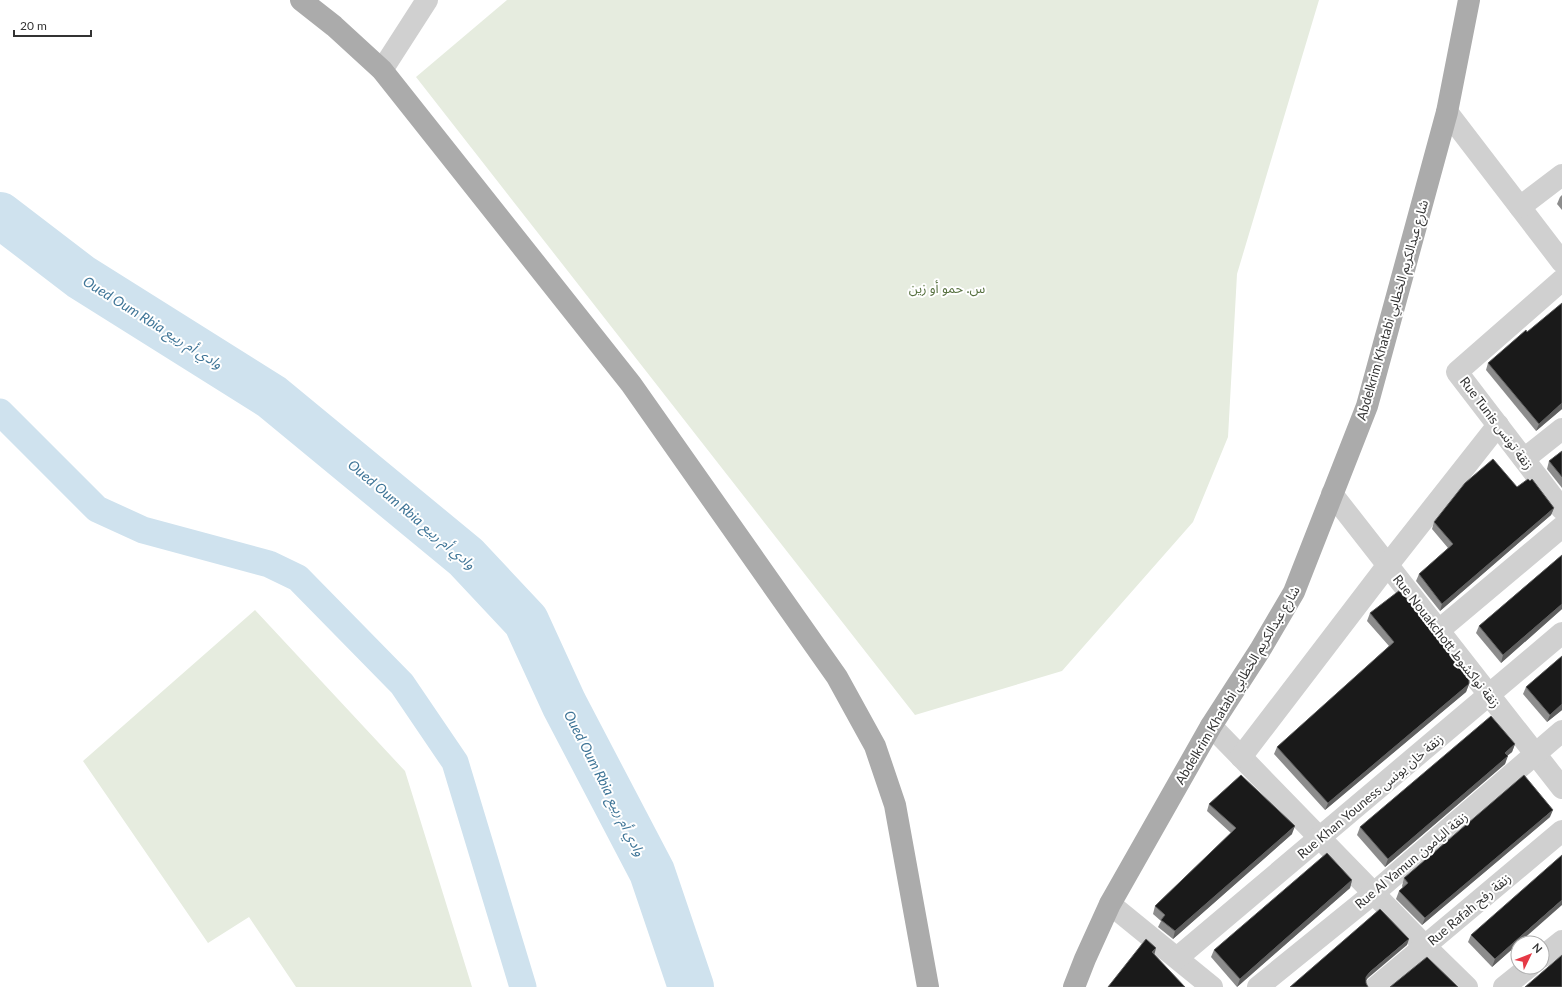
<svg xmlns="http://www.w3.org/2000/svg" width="1562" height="987" font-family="Lato,'Noto Sans Arabic',sans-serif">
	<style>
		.green { fill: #e6ecdf }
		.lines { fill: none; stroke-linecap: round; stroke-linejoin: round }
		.canal { stroke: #cfe2ee; stroke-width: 27 }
		.river { stroke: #cfe2ee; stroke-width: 46 }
		.minor { stroke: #d0d0d0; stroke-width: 22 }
		.major { stroke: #ababab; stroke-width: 22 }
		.wall { fill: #8c8c8c }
		.shaded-wall { fill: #5f5f5f }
		.building { fill: #1a1a1a; stroke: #5f5f5f }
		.labels { text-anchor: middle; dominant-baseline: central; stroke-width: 4; stroke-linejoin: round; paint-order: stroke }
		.park-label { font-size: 13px; fill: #56703f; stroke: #fff }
		.street-label { font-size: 13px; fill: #333; stroke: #fff }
		.water-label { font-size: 14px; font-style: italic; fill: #3f7597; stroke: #fff }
	</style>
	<rect width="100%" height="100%" fill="#fff"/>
	<!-- green -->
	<g class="green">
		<polygon points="507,0 1319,0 1237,274 1228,437 1193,522 1062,671 915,715 416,77"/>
		<polygon points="255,610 405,771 472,987 296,987 249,917 208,943 83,761"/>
	</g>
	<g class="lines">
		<!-- canal -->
		<polyline class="canal" points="0,412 97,509 143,530 269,564 298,578 402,684 455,762 523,987"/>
		<!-- river -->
		<polyline class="river" points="0,215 81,277 272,397 466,557 526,621 564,704 652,872 691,987"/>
		<!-- minor -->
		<g class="minor">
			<polyline points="382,70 427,0"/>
			<polyline points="1447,112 1562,262"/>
			<polyline points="1520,207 1562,175"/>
			<polyline points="1562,280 1457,372 1562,509"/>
			<polyline points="1524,459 1562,429"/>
			<polyline points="1332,494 1562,788"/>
			<polyline points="1438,631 1562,527"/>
			<polyline points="1211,726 1425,946 1467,987"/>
			<polyline points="1241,757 1387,566 1498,425"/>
			<polyline points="1110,904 1212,987"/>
			<polyline points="1542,957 1562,941"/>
			<polyline points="1177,958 1562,633"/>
			<polyline points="1258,987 1374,893 1562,731"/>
			<polyline points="1376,987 1562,831"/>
			<polyline points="1504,987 1529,967"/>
		</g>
		<!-- major -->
		<g class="major">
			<polyline points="301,0 334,26 382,70 631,384 837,677 875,746 895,805 928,987"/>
			<polyline points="1074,987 1085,959 1110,904 1211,726 1260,650 1294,592 1367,406 1447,112 1469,0"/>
		</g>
	</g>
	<!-- wall -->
	<g class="wall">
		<polygon points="1562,195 1562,210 1557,204 1560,197"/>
		<polygon points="1488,363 1562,409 1536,431 1486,370"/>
		<polygon points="1562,451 1562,488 1547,469 1549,461"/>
		<polygon points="1517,487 1554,508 1551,515 1440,611 1416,581 1419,574 1448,548 1432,529 1434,522"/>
		<polygon points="1562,555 1562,609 1501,663 1476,633 1479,626"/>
		<polygon points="1370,613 1469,684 1466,692 1325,810 1274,754 1277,747 1389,646 1367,621"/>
		<polygon points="1562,656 1562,710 1547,722 1523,694 1526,687"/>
		<polygon points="1515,744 1512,752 1507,756 1505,764 1385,867 1357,835 1360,827"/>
		<polygon points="1209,804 1292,834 1173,939 1158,927 1161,921 1153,914 1155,906 1231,833 1207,811"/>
		<polygon points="1550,817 1422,925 1396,899 1399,891 1403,888 1402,886 1404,878"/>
		<polygon points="1352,880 1350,888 1237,987 1211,957 1214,950"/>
		<polygon points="1471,935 1518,943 1518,944 1492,967 1468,942"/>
	</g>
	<!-- shaded-wall -->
	<g class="shaded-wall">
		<polygon points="1562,403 1562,409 1536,431 1539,424"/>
		<polygon points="1554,508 1551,515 1440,611 1442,604"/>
		<polygon points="1562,604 1562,609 1501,663 1503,655"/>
		<polygon points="1469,684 1466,692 1325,810 1328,803"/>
		<polygon points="1562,704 1562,710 1547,722 1550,715"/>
		<polygon points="1515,744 1512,752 1502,760 1505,753"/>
		<polygon points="1508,756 1505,764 1385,867 1388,859"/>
		<polygon points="1553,810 1550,817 1422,925 1425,918"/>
		<polygon points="1295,826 1292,834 1173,939 1175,931"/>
		<polygon points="1352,880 1350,888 1237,987 1240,979"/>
		<polygon points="1562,900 1562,905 1519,943 1518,943 1518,944 1492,967 1495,959"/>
		<polygon points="1409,939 1407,945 1368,978 1364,983 1366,977 1370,972"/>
		<polygon points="1156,948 1154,956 1152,952"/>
	</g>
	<!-- building -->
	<g class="building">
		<polygon points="1562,303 1562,403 1539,424 1488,363 1526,330 1527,332"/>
		<polygon points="1562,451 1562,477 1549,461"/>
		<polygon points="1493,459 1517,487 1528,479 1530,481 1532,479 1554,508 1442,604 1419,574 1453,544 1434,522 1465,483"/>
		<polygon points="1562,555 1562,604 1503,655 1479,626"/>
		<polygon points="1400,590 1469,678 1469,684 1328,803 1277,747 1394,642 1370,613"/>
		<polygon points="1562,656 1562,704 1550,715 1526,687"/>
		<polygon points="1491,716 1515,744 1505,753 1508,756 1388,859 1360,827"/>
		<polygon points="1241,775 1295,826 1175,931 1161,920 1165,915 1155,906 1236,828 1209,804"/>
		<polygon points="1524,775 1553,810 1425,918 1399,891 1408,883 1404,878"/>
		<polygon points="1327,853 1352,880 1240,979 1214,950"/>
		<polygon points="1562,855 1562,900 1495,959 1471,935"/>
		<polygon points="1380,909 1409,939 1370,972 1366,977 1366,983 1368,987 1290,987"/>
		<polygon points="1146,939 1156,948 1152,952 1185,987 1108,987"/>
		<polygon points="1562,955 1562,987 1525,987"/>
		<polygon points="1427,957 1458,987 1390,987"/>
	</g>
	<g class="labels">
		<!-- park labels -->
		<g class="park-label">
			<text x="947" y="288">س. حمو أو زين</text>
		</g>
		<!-- street labels -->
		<g class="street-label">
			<text transform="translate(1392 310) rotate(-74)">Abdelkrim Khatabi شارع عبدالكريم الخطابي</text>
			<text transform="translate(1497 423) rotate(53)">Rue Tunis زنقة تونس</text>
			<text transform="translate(1447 641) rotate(52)">Rue Nouakchott زنقة نواكشوط</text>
			<text transform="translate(1237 685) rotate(-59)">Abdelkrim Khatabi شارع عبدالكريم الخطابي</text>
			<text transform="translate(1370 796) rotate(-40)">Rue Khan Youness زنقة خان يونس</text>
			<text transform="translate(1411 860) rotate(-40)">Rue Al Yamun زنقة اليامون</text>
			<text transform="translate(1469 909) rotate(-40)">Rue Rafah زنقة رفح</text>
		</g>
		<!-- water labels -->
		<g class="water-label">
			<text transform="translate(153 322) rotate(32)">Oued Oum Rbia وادي أم ربيع</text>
			<text transform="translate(412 514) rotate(40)">Oued Oum Rbia وادي أم ربيع</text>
			<text transform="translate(605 783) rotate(63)">Oued Oum Rbia وادي أم ربيع</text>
		</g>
	</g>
	<!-- north arrow -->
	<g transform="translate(1530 955) rotate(47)"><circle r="19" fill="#ffffff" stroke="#adadad"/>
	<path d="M0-3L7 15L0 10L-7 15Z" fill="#e63946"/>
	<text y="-6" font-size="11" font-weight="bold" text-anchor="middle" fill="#333333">N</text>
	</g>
	<!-- scale -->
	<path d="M14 30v6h77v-6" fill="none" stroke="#333333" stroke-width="2"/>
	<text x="20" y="30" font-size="12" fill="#333333" stroke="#ffffff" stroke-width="3" paint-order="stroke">20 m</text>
</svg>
